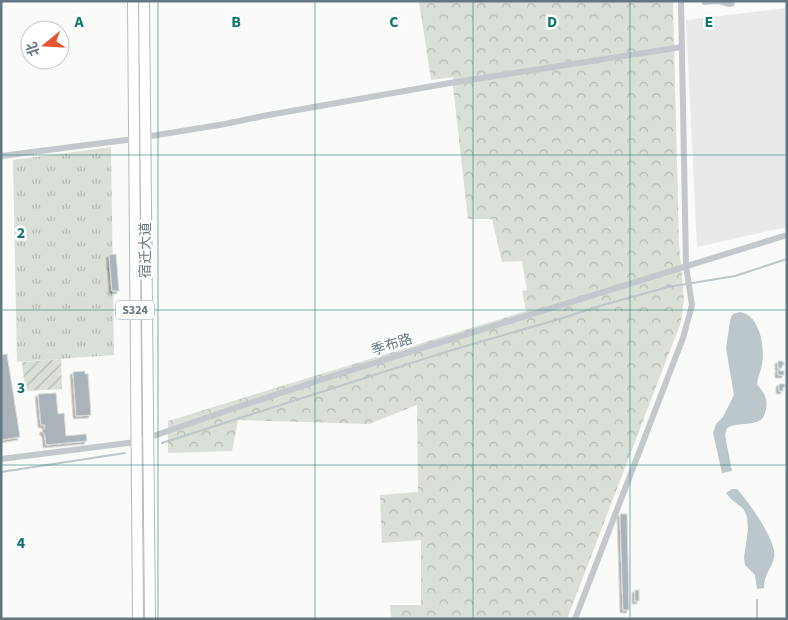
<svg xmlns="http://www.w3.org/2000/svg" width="788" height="620" font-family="'Source Sans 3','Noto Sans SC',sans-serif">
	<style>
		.built { fill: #e8e9e9 }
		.grass { fill: url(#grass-tufts) }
		.forest { fill: url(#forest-crowns) }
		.garden { fill: url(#garden-furrows) }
		.water { fill: #bbc7cb }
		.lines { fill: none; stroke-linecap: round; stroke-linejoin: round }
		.stream { stroke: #bbc7cb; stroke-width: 2 }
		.building { fill: #aab3b9; stroke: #dcdcda; filter: url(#shadow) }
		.primary-casing { stroke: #b5babe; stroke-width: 12 }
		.street { stroke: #c3c8cc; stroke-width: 6 }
		.primary { stroke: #fff; stroke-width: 10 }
		.grid { fill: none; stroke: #0f766e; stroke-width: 1; stroke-opacity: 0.55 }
		.labels { text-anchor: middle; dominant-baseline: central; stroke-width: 5; stroke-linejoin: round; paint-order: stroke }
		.shield { fill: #fff; stroke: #939fa8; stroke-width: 1 }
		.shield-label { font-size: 12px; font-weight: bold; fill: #657683 }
		.street-label { font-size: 14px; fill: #657683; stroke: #fff }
		.grid-label { font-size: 16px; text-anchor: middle; font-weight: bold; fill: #0f766e; stroke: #fff; stroke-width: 5; stroke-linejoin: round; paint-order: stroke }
	</style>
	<defs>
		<pattern id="grass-tufts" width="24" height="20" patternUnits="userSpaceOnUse" patternTransform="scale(1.25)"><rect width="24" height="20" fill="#dadfd7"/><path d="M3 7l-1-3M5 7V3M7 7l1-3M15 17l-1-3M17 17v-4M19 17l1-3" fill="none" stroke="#b4b9b4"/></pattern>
		<pattern id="forest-crowns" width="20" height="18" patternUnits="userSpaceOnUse" patternTransform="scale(1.25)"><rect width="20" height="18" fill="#dadfd7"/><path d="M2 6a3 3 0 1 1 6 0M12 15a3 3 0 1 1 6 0" fill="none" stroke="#b4b9b4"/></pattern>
		<pattern id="garden-furrows" width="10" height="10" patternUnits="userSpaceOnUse" patternTransform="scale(1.25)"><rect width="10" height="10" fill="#dadfd7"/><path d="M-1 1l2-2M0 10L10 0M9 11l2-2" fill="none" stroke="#b4b9b4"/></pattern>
		<filter id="shadow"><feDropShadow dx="-2.5" dy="2.5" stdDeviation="0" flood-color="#0004"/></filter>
	</defs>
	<rect width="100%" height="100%" fill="#fafaf8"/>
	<!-- built -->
	<polygon class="built" points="787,8 787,227 697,247 686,20"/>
	<!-- grass -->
	<polygon class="grass" points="111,147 114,355 17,362 13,160"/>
	<!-- forest -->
	<polygon class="forest" points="419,1 673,1 679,244 684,298 681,322 567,619 391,619 390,605 421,605 421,540 382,543 380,495 418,492 417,405 369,424 238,420 232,451 168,453 168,421 526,311 522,291 527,290 522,261 502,262 492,219 468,219 453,86 453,77 431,80"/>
	<!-- garden -->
	<polygon class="garden" points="61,359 62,389 25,391 22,362"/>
	<!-- water -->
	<g class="water">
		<polygon points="701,1 735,1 734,6 729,7 718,4 703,5"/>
		<path d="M740 312C760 315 765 347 762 364 761 370 758 377 757 384 765 395 769 398 765 413 762 428 738 421 727 428L725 435 732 471 722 473 713 433 716 424 723 417 734 395 726 348 730 321 731 317 733 314Z"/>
		<path d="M732 489H737C748 501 778 542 774 558 771 570 764 574 764 588L757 589 755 575 745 565 744 558 748 529 747 517 744 510 740 506 732 500 726 493Z"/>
	</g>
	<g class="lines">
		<!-- stream -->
		<g class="stream">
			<polyline points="162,443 449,351 556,320 603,305 668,287 735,276 787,259"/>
			<polyline points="1,472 125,453"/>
			<polyline points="757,600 757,619"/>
		</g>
	</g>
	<!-- building -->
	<g class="building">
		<polygon points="116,254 119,291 112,291 109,255"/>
		<polygon points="7,354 20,437 2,440 1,433 1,355"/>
		<polygon points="778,361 783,361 782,362 784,362 784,365 782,365 782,368 778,368"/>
		<polygon points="778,369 780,369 780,371 784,371 784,375 778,375"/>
		<polygon points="85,371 85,374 88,374 91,415 76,416 73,372"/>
		<polygon points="779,384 785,384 785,387 783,387 783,391 779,391"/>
		<polygon points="56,393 58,414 64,413 66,436 86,434 87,441 46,445 45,435 42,431 45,428 45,425 41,425 38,394"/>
		<polygon points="620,514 627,514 629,610 623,610"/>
		<rect x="635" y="590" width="4" height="11"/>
	</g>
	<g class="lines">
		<!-- primary casing -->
		<g class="primary-casing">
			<g id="primary">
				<polyline points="133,1 138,619"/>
				<polyline points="144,1 150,619"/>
			</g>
		</g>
		<!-- street -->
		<g class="street">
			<polyline points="145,137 225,124 263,116 450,83 682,47"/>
			<polyline points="1,156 134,139"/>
			<polyline points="1,459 136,442 232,409 342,373 787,235"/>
			<polyline points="575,619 683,338 692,305 686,266 681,1"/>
		</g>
		<!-- primary -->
		<use href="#primary" class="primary"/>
	</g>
	<!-- grid -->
	<path class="grid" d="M158 1V619M315 1V619M473 1V619M630 1V619M1 155H787M1 310H787M1 465H787"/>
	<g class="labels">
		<!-- shield labels -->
		<rect class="shield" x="116" y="300.5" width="38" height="19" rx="4"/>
		<g class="shield-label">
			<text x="135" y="310">S324</text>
		</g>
		<!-- street labels -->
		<g class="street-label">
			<text transform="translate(146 250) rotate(-90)">宿迁大道</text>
			<text transform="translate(392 345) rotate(-17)">季布路</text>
		</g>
	</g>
	<g class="grid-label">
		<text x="79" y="27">A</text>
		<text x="236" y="27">B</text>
		<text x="394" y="27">C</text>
		<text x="552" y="27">D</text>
		<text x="709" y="27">E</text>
		<text x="21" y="238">2</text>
		<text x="21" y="393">3</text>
		<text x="21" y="548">4</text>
	</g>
	<!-- border -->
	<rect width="788" height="620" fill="none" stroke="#657683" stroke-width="5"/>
	<!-- north arrow -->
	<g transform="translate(45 45) rotate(252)"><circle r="24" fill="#ffffff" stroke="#c1c8cd"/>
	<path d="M0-4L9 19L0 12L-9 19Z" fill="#e4572e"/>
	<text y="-8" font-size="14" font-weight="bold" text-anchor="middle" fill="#657683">北</text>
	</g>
</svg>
